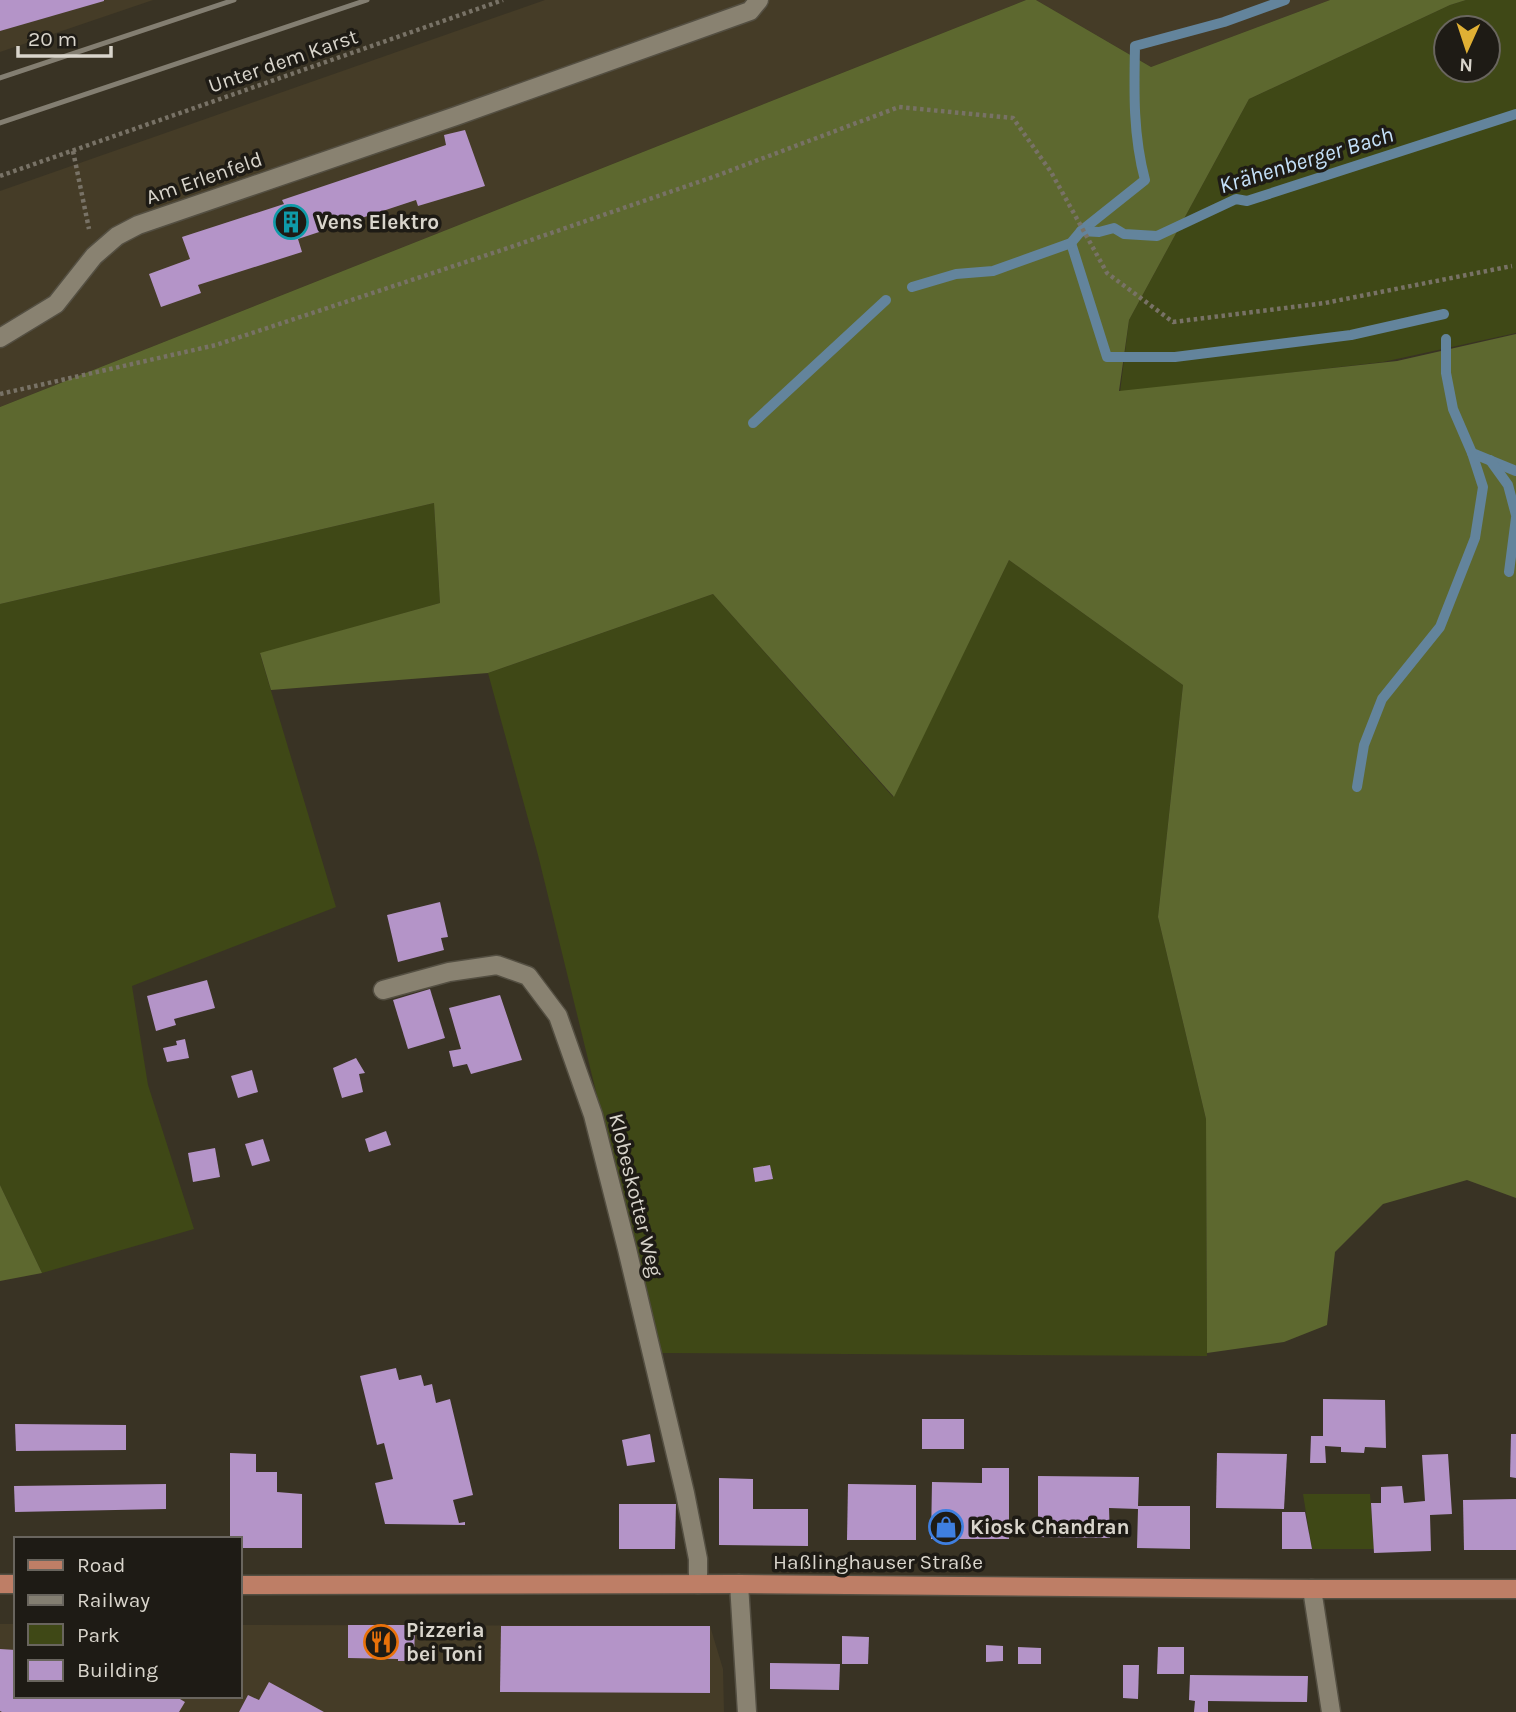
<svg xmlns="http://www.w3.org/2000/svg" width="1516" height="1712" font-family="Karla,sans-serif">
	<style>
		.built { fill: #453c27 }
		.green { fill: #3f4816; fill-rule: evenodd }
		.forest { fill: #5d682f }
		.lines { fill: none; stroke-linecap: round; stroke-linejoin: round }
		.stream { stroke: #63849c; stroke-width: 10 }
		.building { fill: #b494c8 }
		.minor-casing { stroke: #544f42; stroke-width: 21 }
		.major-casing { stroke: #544f42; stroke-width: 21 }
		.path { stroke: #787266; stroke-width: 4.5; stroke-dasharray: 3.5 3.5; stroke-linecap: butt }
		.minor { stroke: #898271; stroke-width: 18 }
		.major { stroke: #be7e66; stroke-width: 18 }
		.rail { stroke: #837e71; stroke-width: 5 }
		.labels { text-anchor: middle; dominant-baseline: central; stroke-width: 7; stroke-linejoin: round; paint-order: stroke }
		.street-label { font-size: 21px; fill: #d9d5cc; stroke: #1e1b15 }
		.poi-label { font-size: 21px; font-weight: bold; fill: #d9d5cc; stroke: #1e1b15; text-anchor: start }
		.water-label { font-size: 23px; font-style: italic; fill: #c5e1f9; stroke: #1e1b15 }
	</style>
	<rect width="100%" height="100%" fill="#393324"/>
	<!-- built -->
	<g class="built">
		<polygon points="0,0 153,0 0,52"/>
		<polygon points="545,0 1026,0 0,407 0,191"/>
		<polygon points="1036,0 1330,0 1151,67"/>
		<polygon points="0,1624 16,1624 16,1696 240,1696 240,1625 710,1626 723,1669 724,1712 0,1712"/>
	</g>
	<!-- green -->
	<g class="green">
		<path d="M1466 0H1516V333L1383 362 1120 392 1129 320 1249 99 1450 5ZM1446 28H1488V70H1446Z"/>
		<polygon points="434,503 440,603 260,654 336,907 132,986 148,1085 194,1229 42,1273 0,1185 0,604"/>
		<polygon points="1009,560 1183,685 1158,917 1206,1119 1207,1356 660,1353 538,855 488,673 713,594 893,797"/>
		<polygon points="1303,1494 1370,1494 1374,1549 1312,1549"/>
	</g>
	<!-- forest -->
	<g class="forest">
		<polygon points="1026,0 1036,0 1151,67 1330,0 1466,0 1450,5 1249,99 1129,320 1119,391 1397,361 1516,334 1516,1198 1467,1180 1383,1204 1335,1252 1327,1325 1284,1342 1207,1353 1206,1119 1158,917 1183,685 1009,560 894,797 713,594 488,673 271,690 260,653 440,603 434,503 0,604 0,407"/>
		<polygon points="0,1185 42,1273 0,1281"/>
	</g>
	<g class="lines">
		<!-- stream -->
		<g class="stream">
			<path d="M1081 231 1145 180C1133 135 1134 92 1135 46L1224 22 1285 0"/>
			<polyline points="1071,243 1107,357 1175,357 1351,335 1444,314"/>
			<polyline points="912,287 956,274 993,271 1071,243 1081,231 1099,232 1114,228 1124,234 1157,236 1236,199 1247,201 1516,114"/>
			<polyline points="753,423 886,300"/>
			<polyline points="1472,453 1516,471"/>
			<polyline points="1490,460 1508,485 1516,515"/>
			<polyline points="1509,572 1516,518"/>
			<polyline points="1357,787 1364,745 1382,699 1440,627 1475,538 1483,487 1472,453 1453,409 1446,373 1446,339"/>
		</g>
	</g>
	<!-- building -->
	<g class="building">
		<polygon points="0,0 104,0 104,1 0,31"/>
		<polygon points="465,130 485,186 418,206 416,200 298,239 302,252 198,285 201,293 161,307 149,274 190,259 182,237 284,204 282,200 446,145 444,135"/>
		<polygon points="440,902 448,937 441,938 444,950 398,962 387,915"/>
		<polygon points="207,980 215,1008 174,1019 176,1025 156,1031 147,996"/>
		<polygon points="430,989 445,1038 408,1049 393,1000"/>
		<polygon points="500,995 522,1060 471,1074 467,1064 453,1067 449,1051 461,1049 449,1008"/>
		<polygon points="185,1039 189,1058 167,1062 163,1048 177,1045 176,1041"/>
		<polygon points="356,1058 365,1073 359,1074 363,1092 342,1098 333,1068"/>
		<polygon points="252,1070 258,1092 238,1098 231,1076"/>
		<polygon points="386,1131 391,1145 369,1152 365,1139"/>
		<polygon points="263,1139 270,1161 252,1166 245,1144"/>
		<polygon points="215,1148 220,1177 193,1182 188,1153"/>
		<polygon points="770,1165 773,1179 755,1182 753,1168"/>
		<polygon points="396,1368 399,1380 421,1375 424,1386 432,1384 436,1403 450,1399 473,1495 453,1500 459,1523 465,1522 465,1525 385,1524 375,1483 393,1479 384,1443 377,1445 360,1376"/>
		<polygon points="1323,1399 1385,1400 1386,1448 1365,1447 1364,1453 1341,1452 1341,1447 1325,1446 1326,1463 1310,1463 1311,1436 1323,1436"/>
		<rect x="922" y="1419" width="42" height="30"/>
		<polygon points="15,1424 126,1425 126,1450 16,1451"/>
		<polygon points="650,1434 655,1462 627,1466 622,1440"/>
		<polygon points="1511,1434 1516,1434 1516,1478 1510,1477"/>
		<polygon points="230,1453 256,1454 256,1472 277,1472 277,1492 302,1494 302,1548 240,1548 240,1539 230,1539"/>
		<polygon points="1217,1453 1287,1454 1284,1509 1216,1508"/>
		<polygon points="1448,1454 1452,1514 1430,1515 1431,1551 1374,1553 1371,1503 1381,1503 1381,1487 1402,1486 1404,1503 1425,1501 1422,1455"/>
		<polygon points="982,1468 1009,1468 1009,1539 931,1539 932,1482 982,1483"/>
		<polygon points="1038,1476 1139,1477 1138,1506 1190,1506 1190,1549 1137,1548 1138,1509 1109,1508 1110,1538 1038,1537"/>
		<polygon points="719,1478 753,1479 753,1509 808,1509 808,1546 719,1545"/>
		<polygon points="166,1484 166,1509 15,1512 14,1486"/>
		<polygon points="848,1484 916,1485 916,1540 847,1540"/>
		<polygon points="1516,1499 1516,1550 1464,1550 1463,1500"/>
		<polygon points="619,1504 676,1504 675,1549 619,1549"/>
		<polygon points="1282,1512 1305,1512 1312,1549 1282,1549"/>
		<polygon points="348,1625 415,1625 414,1659 412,1658 412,1661 398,1661 398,1659 348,1658"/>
		<polygon points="501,1626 710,1626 710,1693 500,1692"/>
		<polygon points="842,1636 869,1637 868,1664 842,1664"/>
		<polygon points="986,1645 1003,1646 1003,1661 986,1662"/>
		<polygon points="1018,1647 1041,1648 1041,1664 1018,1664"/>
		<polygon points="1158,1647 1184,1647 1184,1674 1157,1674"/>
		<polygon points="0,1649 16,1650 16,1696 175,1696 185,1702 179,1712 2,1712 0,1711"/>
		<polygon points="770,1663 840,1664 839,1690 770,1689"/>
		<polygon points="1123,1665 1139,1665 1138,1699 1123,1698"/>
		<polygon points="1190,1675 1308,1676 1307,1702 1208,1701 1208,1712 1194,1712 1195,1701 1189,1700"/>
		<polygon points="269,1682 324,1712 239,1712 248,1695 259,1700"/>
	</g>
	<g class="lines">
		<!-- minor casing -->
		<g class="minor-casing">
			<g id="minor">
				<polyline points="0,338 56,304 94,256 117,236 138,225 456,116 750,11 759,0"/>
				<polyline points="383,990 449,972 497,965 528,976 558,1016 593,1115 627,1249 685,1493 698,1559 698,1584"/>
				<polyline points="739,1584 747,1712"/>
				<polyline points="1312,1589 1331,1712"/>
			</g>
		</g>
		<!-- major casing -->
		<g class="major-casing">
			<g id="major">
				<polyline points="0,1584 16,1584"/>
				<polyline points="240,1585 739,1584 1312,1589 1516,1589"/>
			</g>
		</g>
		<!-- path -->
		<g class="path">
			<polyline points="73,151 89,229"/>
			<polyline points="0,176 503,0"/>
			<polyline points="0,394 216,345 505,249 713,177 899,107 1013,118 1051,172 1107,273 1173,322 1325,303 1512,266"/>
		</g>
		<!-- minor -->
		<use href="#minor" class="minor"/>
		<!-- major -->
		<use href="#major" class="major"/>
		<!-- rail -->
		<g class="rail">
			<polyline points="0,78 234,0"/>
			<polyline points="0,123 367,0"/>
		</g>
	</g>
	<!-- icons -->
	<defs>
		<g id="building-ring" transform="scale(1.75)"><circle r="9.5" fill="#1e1b15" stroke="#0f9aa8" stroke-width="1.5"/><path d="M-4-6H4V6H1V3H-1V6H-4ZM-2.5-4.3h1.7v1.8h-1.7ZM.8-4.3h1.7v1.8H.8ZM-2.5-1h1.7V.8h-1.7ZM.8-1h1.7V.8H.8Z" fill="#0f9aa8"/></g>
		<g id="shop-ring" transform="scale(1.75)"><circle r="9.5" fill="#1e1b15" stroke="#3f7fe0" stroke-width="1.5"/><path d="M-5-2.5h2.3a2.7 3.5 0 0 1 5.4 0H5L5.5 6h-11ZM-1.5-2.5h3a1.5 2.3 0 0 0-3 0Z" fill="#3f7fe0"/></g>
		<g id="restaurant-ring" transform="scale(1.75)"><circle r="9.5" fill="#1e1b15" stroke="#e8710a" stroke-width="1.5"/><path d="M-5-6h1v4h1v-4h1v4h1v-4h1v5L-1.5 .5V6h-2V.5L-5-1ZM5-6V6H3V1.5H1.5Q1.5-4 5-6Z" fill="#e8710a"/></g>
	</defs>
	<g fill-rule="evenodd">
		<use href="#building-ring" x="291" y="222"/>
		<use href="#shop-ring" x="946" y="1527"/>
		<use href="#restaurant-ring" x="381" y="1642"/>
	</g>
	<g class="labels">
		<!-- street labels -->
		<g class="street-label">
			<text transform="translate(283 61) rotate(-19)">Unter dem Karst</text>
			<text transform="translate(204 178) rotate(-19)">Am Erlenfeld</text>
			<text transform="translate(636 1195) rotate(76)">Klobeskotter Weg</text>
			<text x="878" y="1562">Haßlinghauser Straße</text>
		</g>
		<!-- poi labels -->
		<g class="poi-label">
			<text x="316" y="222">Vens Elektro</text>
			<text x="970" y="1527">Kiosk Chandran</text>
			<text x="406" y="1630">Pizzeria<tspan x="406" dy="24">bei Toni</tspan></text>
		</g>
		<!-- water labels -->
		<g class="water-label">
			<text transform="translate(1306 160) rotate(-17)">Krähenberger Bach</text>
		</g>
	</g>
	<!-- legend -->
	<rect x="14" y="1537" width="228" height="161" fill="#1e1b15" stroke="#69655e" stroke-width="2"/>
	<rect x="28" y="1560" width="35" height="10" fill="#be7e66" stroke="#69655e" stroke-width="2"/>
	<text x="77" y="1572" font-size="21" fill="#d9d5cc">Road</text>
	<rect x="28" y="1595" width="35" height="10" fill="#837e71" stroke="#69655e" stroke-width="2"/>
	<text x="77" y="1607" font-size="21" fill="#d9d5cc">Railway</text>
	<rect x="28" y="1624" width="35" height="21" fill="#3f4816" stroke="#69655e" stroke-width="2"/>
	<text x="77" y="1642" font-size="21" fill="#d9d5cc">Park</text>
	<rect x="28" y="1660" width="35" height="21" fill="#b494c8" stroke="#69655e" stroke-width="2"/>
	<text x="77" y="1677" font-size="21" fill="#d9d5cc">Building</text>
	<!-- north arrow -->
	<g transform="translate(1467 49) rotate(183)"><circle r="33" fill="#1e1b15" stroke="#69655e" stroke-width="2"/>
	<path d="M0-5L12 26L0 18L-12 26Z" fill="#e0b034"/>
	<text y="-10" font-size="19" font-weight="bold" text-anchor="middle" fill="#d9d5cc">N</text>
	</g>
	<!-- scale -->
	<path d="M18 46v10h93v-10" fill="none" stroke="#d9d5cc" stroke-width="3.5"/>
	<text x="28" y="46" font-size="21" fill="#d9d5cc" stroke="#1e1b15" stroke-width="5" paint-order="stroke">20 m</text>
</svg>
